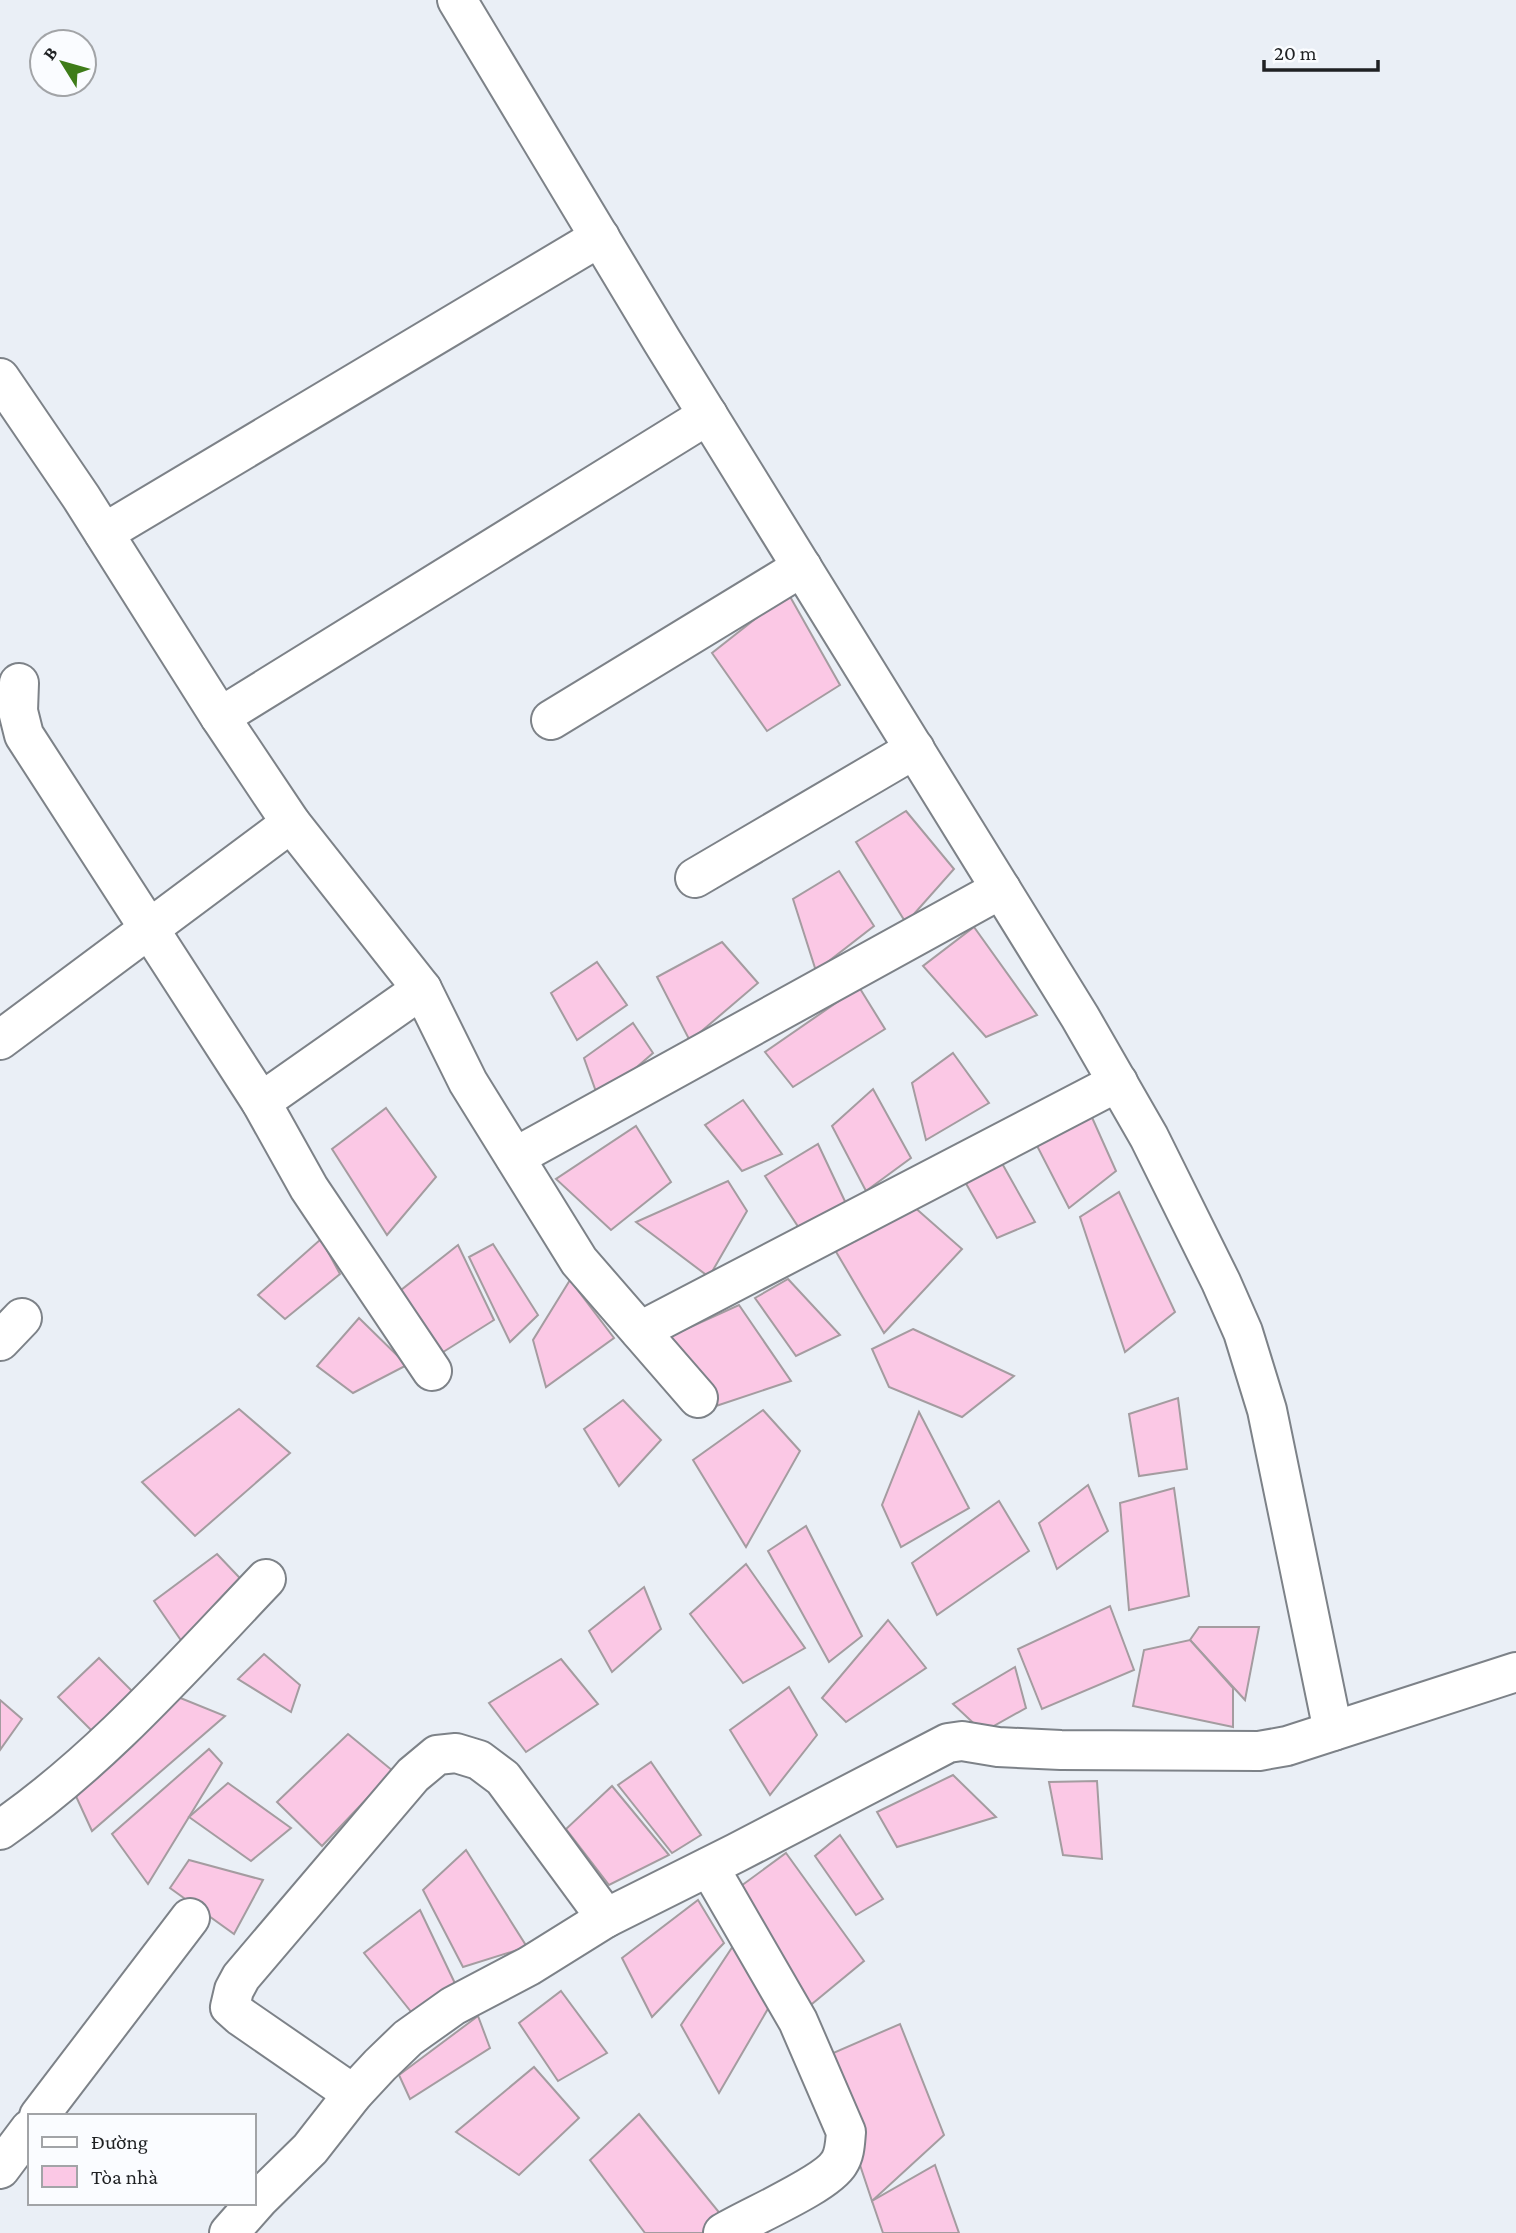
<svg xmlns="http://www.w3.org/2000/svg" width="1516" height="2233" font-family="'Crimson Pro',serif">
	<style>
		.building { fill: #fbc8e5; stroke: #a49ca0; stroke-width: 2 }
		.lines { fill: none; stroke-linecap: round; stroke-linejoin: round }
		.minor-casing { stroke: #7d8288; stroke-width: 42 }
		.minor { stroke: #fff; stroke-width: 38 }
	</style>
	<rect width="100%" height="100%" fill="#eaeff6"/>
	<!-- building -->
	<g class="building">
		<polygon points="788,593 840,685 767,731 712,653"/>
		<polygon points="906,811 954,869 906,923 856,842"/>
		<polygon points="839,871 874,926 816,971 793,899"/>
		<polygon points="974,927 1037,1015 986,1037 923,966"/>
		<polygon points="722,942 758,983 690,1041 657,977"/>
		<polygon points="597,962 627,1005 577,1040 551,993"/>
		<polygon points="859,987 885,1029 793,1087 765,1052"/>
		<polygon points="633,1023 653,1053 599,1100 584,1058"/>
		<polygon points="953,1053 989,1103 926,1140 912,1083"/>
		<polygon points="873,1089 911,1158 866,1191 832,1126"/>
		<polygon points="743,1100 782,1154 742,1171 705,1125"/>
		<polygon points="386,1108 436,1177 387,1235 332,1149"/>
		<polygon points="1090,1113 1116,1171 1069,1208 1035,1142"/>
		<polygon points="636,1126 671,1182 611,1230 556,1179"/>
		<polygon points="818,1144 850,1212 799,1228 765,1176"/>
		<polygon points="999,1158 1035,1222 997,1238 964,1180"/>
		<polygon points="728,1181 747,1211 709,1277 636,1222"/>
		<polygon points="1119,1192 1175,1312 1125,1352 1080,1217"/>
		<polygon points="904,1198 962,1249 884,1333 835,1250"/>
		<polygon points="321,1239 340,1274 285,1319 258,1295"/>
		<polygon points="493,1244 538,1315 510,1342 469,1257"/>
		<polygon points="458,1245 494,1320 440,1354 396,1294"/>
		<polygon points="788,1279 840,1335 796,1356 755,1298"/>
		<polygon points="570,1280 614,1338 546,1387 533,1340"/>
		<polygon points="739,1305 791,1381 713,1407 666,1338"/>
		<polygon points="359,1318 407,1365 353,1393 317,1366"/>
		<polygon points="913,1329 1014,1376 962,1417 889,1387 872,1349"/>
		<polygon points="1178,1398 1187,1469 1139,1476 1129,1414"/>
		<polygon points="623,1400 661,1440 619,1486 584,1429"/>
		<polygon points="239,1409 290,1453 195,1536 142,1482"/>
		<polygon points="763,1410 800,1451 746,1547 693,1460"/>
		<polygon points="919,1412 969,1508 901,1547 882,1505"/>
		<polygon points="1088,1485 1108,1531 1057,1569 1039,1523"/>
		<polygon points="1174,1488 1189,1596 1129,1610 1120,1503"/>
		<polygon points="999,1501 1029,1551 937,1615 912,1563"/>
		<polygon points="806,1526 862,1636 829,1662 768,1551"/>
		<polygon points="217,1554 256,1595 189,1652 154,1601"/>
		<polygon points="746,1564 805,1648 743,1683 690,1614"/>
		<polygon points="644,1587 661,1629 612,1672 589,1631"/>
		<polygon points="1110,1606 1134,1670 1042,1709 1018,1649"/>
		<polygon points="888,1620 926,1668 846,1722 822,1698"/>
		<polygon points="1199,1627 1259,1627 1245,1700 1190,1640"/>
		<polygon points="1190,1640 1233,1688 1233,1727 1133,1706 1144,1650"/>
		<polygon points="264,1654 300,1685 291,1712 238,1679"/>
		<polygon points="99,1658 142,1701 109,1748 58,1697"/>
		<polygon points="561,1659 598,1704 526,1752 489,1703"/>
		<polygon points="1015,1667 1026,1708 983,1732 953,1704"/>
		<polygon points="789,1687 817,1735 770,1795 730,1730"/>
		<polygon points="173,1695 225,1716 92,1831 74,1792"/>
		<polygon points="0,1700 22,1719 0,1750"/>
		<polygon points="348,1734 393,1771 322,1846 277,1802"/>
		<polygon points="209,1749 222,1763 148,1884 112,1834"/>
		<polygon points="651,1762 701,1835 672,1853 618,1785"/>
		<polygon points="953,1775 996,1817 897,1847 877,1812"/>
		<polygon points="1097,1781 1102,1859 1063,1855 1049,1782"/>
		<polygon points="228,1783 291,1828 251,1861 189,1817"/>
		<polygon points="612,1786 669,1855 609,1885 566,1829"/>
		<polygon points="840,1835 883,1899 856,1915 815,1856"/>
		<polygon points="466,1850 527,1947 463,1967 423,1890"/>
		<polygon points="786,1853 864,1961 801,2013 726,1897"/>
		<polygon points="189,1860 263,1880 234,1934 170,1888"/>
		<polygon points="698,1900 724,1943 652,2017 622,1958"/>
		<polygon points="420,1910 461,1996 420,2023 364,1953"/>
		<polygon points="735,1943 776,1995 719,2093 681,2025"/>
		<polygon points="561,1991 607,2053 558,2081 519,2023"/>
		<polygon points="478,2016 490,2048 410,2099 399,2075"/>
		<polygon points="900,2024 944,2135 872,2201 824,2057"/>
		<polygon points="534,2067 579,2118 519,2175 456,2132"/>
		<polygon points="639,2114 731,2227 722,2233 645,2233 590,2160"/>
		<polygon points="935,2165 959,2233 883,2233 872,2201"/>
	</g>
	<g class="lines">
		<!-- minor casing -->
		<g class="minor-casing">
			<g id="minor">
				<polyline points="457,0 662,341 1080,1017 1149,1137 1221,1282 1243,1332 1267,1410 1333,1731"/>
				<polyline points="0,378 81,497 220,717 291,823 422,989 468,1082 579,1261 698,1398"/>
				<polyline points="104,533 600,237"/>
				<polyline points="19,683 18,711 24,735 261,1102 309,1188 432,1371"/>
				<polyline points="220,717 708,415"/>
				<polyline points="551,720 802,567"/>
				<polyline points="695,878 915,749"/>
				<polyline points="0,1040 291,823"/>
				<polyline points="261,1102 422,989"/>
				<polyline points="515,1157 1001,889"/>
				<polyline points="640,1331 1118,1082"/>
				<polyline points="0,1341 22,1318"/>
				<path d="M0 1830C100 1761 182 1667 266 1579"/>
				<path d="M709 1867 798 2021 846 2132C845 2143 845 2154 839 2163 826 2185 749 2217 723 2233"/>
				<polyline points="353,2094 240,2016 230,2007 234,1990 241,1977 413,1775 437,1755 456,1753 479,1760 503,1778 606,1918"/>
				<polyline points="39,2116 190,1918"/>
				<polyline points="0,2169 30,2129"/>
				<polyline points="229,2233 259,2199 310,2149 353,2094 380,2065 408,2038 453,2006 529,1966 606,1918 736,1853 948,1743 962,1741 998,1747 1061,1750 1259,1751 1287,1746 1516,1672"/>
			</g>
		</g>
		<!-- minor -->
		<use href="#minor" class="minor"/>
	</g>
	<!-- legend -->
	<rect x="28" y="2114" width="228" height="91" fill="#fafcff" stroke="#a2a4a7" stroke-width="2"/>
	<rect x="42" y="2137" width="35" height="10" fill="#ffffff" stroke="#a2a4a7" stroke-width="2"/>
	<text x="91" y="2149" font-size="21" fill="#1f2123">Đường</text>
	<rect x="42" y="2166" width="35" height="21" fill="#fbc8e5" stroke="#a2a4a7" stroke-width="2"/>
	<text x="91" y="2184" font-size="21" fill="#1f2123">Tòa nhà</text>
	<!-- north arrow -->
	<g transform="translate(63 63) rotate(307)"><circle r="33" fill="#fafcff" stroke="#a2a4a7" stroke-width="2"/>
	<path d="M0-5L12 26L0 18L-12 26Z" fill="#3e7c19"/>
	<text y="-10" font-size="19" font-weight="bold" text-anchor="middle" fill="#1f2123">B</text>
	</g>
	<!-- scale -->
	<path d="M1264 60v10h114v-10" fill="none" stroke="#1f2123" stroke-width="3.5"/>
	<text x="1274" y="60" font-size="21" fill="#1f2123" stroke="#fafcff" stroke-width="5" paint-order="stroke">20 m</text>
</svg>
